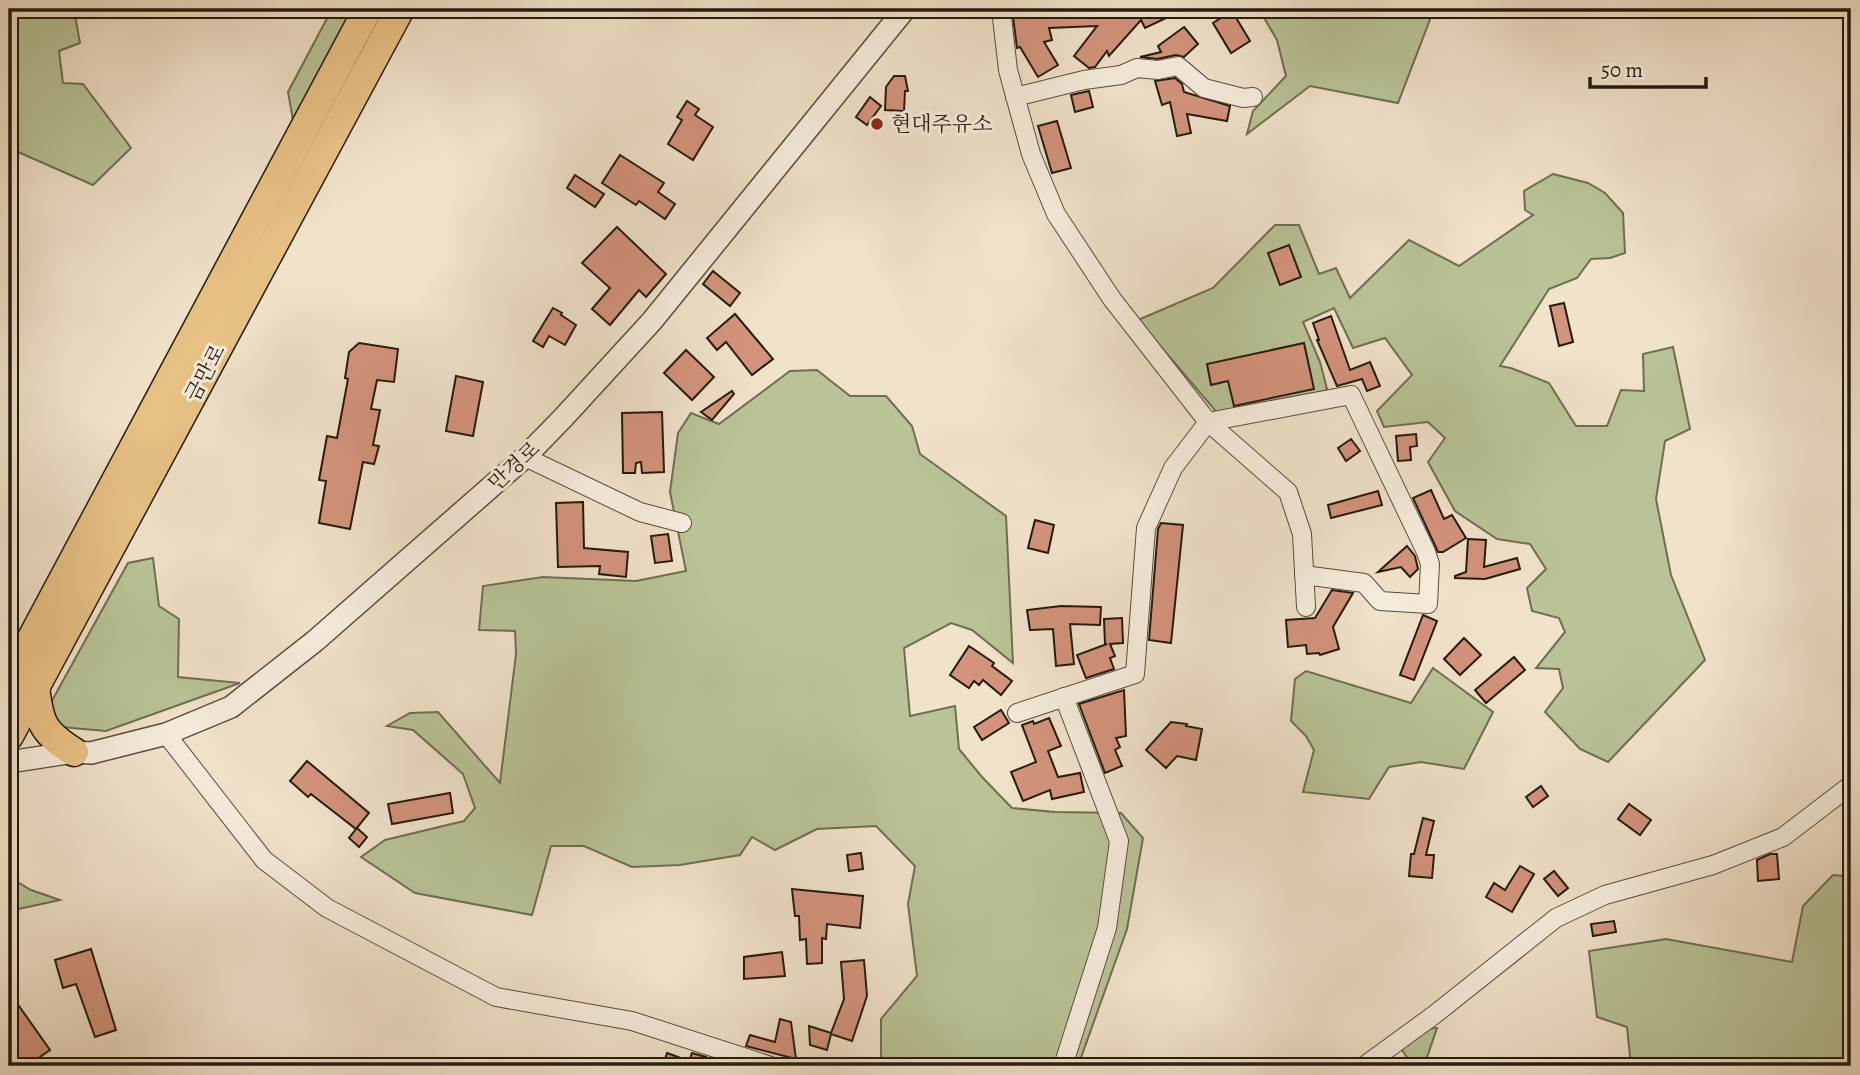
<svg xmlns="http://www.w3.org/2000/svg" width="1860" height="1075" font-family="Alegreya,'Noto Serif KR',serif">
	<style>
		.green { fill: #b9c397; stroke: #6f6e52; stroke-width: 2 }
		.building { fill: #d3937c; stroke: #251a0e; stroke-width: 2 }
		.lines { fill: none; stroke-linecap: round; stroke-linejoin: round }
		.minor-casing { stroke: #584c3d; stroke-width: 20 }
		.tertiary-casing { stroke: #584c3d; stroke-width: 24 }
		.trunk-casing { stroke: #251a0e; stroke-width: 31 }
		.minor { stroke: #f6ecdd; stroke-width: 18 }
		.tertiary { stroke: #f6ecdd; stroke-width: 21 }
		.trunk { stroke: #e8c185; stroke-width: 28 }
		.poi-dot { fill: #8f2418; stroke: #f6ecdd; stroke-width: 2.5 }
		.labels { text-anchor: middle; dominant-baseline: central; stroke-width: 6; stroke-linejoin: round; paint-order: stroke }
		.poi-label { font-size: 21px; fill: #251a0e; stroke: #f6ecdd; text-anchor: start }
		.street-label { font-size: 21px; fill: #251a0e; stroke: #f6ecdd }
	</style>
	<rect width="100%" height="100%" fill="#f1e2ca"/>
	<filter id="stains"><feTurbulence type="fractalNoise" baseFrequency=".00286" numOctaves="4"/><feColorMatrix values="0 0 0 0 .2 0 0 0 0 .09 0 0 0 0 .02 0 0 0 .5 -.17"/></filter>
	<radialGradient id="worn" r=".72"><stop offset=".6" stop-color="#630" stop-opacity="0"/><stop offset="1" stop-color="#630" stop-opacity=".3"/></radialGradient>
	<!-- green -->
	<g class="green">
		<polygon points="9,9 71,9 75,15 80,43 59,51 63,83 83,84 131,148 93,185 9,148"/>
		<polygon points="332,9 356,9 293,120 288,92"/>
		<polygon points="1259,9 1296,9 1304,13 1308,9 1434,9 1398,103 1310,86 1247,134 1253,111 1286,76 1277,40"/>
		<polygon points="1553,174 1588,183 1605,193 1623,213 1625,253 1610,258 1591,259 1577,278 1549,289 1500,366 1511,368 1549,383 1576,426 1607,426 1621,390 1644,391 1643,354 1673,347 1690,429 1665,441 1656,499 1671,575 1705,660 1608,762 1580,749 1545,712 1563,688 1559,669 1536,668 1565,632 1559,618 1532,611 1527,588 1546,569 1530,544 1497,539 1455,511 1428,462 1445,438 1428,422 1384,427 1377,411 1412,375 1385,338 1353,348 1334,308 1303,322 1320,362 1327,389 1321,394 1219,415 1138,320 1213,288 1275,225 1299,225 1319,274 1336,268 1350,298 1409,240 1459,266 1533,215 1525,210 1524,191"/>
		<polygon points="817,370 850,396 886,396 912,426 920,454 1006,516 1013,663 972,630 951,623 904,648 910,716 955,706 959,749 982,777 1012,808 1055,812 1121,813 1143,838 1127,929 1078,1066 881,1066 881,1019 917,976 908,904 915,866 876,826 817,829 775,850 752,837 740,855 680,865 632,867 584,846 551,846 532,915 415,893 361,857 385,840 464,821 475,808 463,774 413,730 387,726 410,713 438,712 500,783 516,654 515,631 479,630 483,586 543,577 636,581 686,571 670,492 678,433 691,413 719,424 790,371"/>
		<polygon points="153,558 159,606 179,619 178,677 240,683 106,731 61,727 49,706 128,563"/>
		<polygon points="1433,668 1493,712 1464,769 1421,762 1389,767 1369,799 1303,792 1314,750 1306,736 1291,721 1295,679 1306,671 1411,703"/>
		<polygon points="1851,871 1851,1066 1631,1066 1627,1027 1597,1017 1589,951 1666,939 1792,962 1803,906 1833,875 1844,876"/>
		<polygon points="9,877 31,890 60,900 9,911"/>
		<polygon points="1437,1028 1424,1066 1413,1066 1400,1047 1423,1029"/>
	</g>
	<!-- building -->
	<g class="building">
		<polygon points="1012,9 1185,9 1145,28 1141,20 1109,56 1107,51 1095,67 1089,68 1074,56 1097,26 1049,28 1052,40 1044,42 1058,65 1038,77 1020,47 1017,48"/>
		<polygon points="1232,11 1250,41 1231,53 1213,23"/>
		<polygon points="1184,27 1198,44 1184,57 1176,55 1157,59 1140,57 1161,52 1158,46"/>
		<polygon points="894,76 905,76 908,91 905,91 904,111 885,110 886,87"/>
		<polygon points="1175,78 1182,84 1184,92 1230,106 1227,121 1187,114 1191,133 1177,136 1170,102 1162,105 1155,81"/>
		<polygon points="1089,91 1093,107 1075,112 1071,95"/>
		<polygon points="870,97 881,106 867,125 856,117"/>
		<polygon points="687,101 699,109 695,115 713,127 693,160 668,144 682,120 677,117"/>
		<polygon points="1057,121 1071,168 1052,173 1038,126"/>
		<polygon points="620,155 664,183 658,192 675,204 665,219 639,201 636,205 602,183"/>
		<polygon points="575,175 604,194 595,207 567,188"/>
		<polygon points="617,227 666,274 646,297 639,290 610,325 592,309 610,288 582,263"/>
		<polygon points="1289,245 1301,277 1280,285 1268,253"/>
		<polygon points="713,271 740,293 730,306 703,284"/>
		<polygon points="1564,303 1573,342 1559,346 1550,306"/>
		<polygon points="553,308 562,313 561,315 576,325 565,345 549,336 543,347 533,341"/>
		<polygon points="735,314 773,359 752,375 726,342 717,350 707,338"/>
		<polygon points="1331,316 1350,370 1370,362 1380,386 1367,391 1362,379 1337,386 1317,340 1319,340 1313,323"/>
		<polygon points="359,343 398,349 394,382 377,380 371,409 380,410 373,445 379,446 374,464 363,462 350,529 319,523 326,481 319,480 327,436 337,438 348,379 345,378 349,352"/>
		<polygon points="1304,343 1314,389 1234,406 1228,381 1211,385 1207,364"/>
		<polygon points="686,350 714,377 692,400 664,373"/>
		<polygon points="456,376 483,382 473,436 446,431"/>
		<polygon points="732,391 734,394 712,420 701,412"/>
		<polygon points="662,412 664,472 642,473 641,462 636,463 635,473 623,473 622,413"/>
		<polygon points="1416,434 1417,446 1410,447 1411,460 1398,461 1396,436"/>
		<polygon points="1351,439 1360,451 1346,461 1338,448"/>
		<polygon points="1431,490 1444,519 1452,515 1466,538 1443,552 1438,552 1413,498"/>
		<polygon points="1378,491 1382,505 1331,518 1328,505"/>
		<polygon points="583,502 584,548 628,552 626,577 599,574 600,566 558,567 556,503"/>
		<polygon points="1035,520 1054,525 1048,553 1028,548"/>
		<polygon points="1161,523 1183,525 1171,643 1149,640 1158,529"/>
		<polygon points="668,534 672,561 655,563 651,536"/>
		<polygon points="1468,539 1486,540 1484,567 1517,558 1520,569 1485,579 1455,578 1455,576 1466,572"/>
		<polygon points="1407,546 1415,556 1418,569 1410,577 1401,567 1378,572"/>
		<polygon points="1332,590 1353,593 1333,627 1339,649 1320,655 1319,653 1307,654 1306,645 1288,647 1286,620 1315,618"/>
		<polygon points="1061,606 1101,607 1100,625 1070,624 1074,664 1056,666 1053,629 1030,630 1027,610"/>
		<polygon points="1423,615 1437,621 1414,680 1400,675"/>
		<polygon points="1122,618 1123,643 1110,644 1115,656 1110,658 1114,669 1086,678 1077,655 1107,644 1105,644 1104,619"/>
		<polygon points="1464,638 1481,655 1460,675 1444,659"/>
		<polygon points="969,646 994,663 992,666 1012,681 1001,695 983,680 979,685 974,681 969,688 950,675"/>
		<polygon points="1514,657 1525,670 1486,703 1475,690"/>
		<polygon points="1124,690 1126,736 1116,738 1120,747 1115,750 1122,766 1105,773 1079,704"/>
		<polygon points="1001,710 1009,723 982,740 974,727"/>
		<polygon points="1049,718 1061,746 1048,751 1058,777 1080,773 1084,792 1052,799 1050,790 1023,801 1011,772 1036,762 1022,725 1033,721 1034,724"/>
		<polygon points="1171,722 1187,724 1186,726 1202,729 1196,760 1177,756 1166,768 1146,750"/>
		<polygon points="307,761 369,813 356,829 311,794 308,797 290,781"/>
		<polygon points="1541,786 1548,796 1533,807 1526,797"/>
		<polygon points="450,793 453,813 392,824 388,804"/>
		<polygon points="1629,804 1651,820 1640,835 1618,819"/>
		<polygon points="1423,818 1434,821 1426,855 1434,855 1432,878 1409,876 1411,854 1414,854"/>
		<polygon points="357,828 367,837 359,847 349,838"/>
		<polygon points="861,853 863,869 849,871 847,855"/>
		<polygon points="1770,854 1777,854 1779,879 1758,881 1757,860"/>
		<polygon points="1520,866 1534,874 1512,912 1486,897 1494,883 1505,890"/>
		<polygon points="1554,871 1568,888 1558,896 1544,879"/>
		<polygon points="792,889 863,896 860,928 827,924 826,939 822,938 822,963 807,964 806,939 800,940 799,916 795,916"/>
		<polygon points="1614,921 1616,932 1593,936 1591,924"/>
		<polygon points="91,949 116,1030 95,1037 76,984 63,988 55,960"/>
		<polygon points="782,952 785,976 744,979 744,957"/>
		<polygon points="864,960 867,996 852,1041 831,1034 827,1050 810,1045 809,1026 831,1033 844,999 841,962"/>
		<polygon points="19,1006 50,1050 27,1066 9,1066 9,1014"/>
		<polygon points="780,1019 791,1022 796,1059 746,1046 750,1035 775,1042"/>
		<polygon points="667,1053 689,1061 692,1053 706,1057 703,1066 663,1066"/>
	</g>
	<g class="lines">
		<!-- minor casing -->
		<g class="minor-casing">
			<g id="minor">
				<polyline points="1001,9 1008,70 1031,154 1056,214 1112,299 1208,422 1288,492 1302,534 1306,607"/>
				<polyline points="1015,97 1084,80 1121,75 1137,68 1158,70 1178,66 1204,88 1243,98 1253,97"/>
				<polyline points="525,457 640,512 682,523"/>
				<polyline points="1017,713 1135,674 1146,528 1173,468 1208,422 1351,395 1426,552 1430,564 1428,604 1380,601 1364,583 1304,575"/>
				<polyline points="166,734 264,860 327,908 496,997 632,1021 771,1066"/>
				<polyline points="1063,1066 1107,928 1119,841 1064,697"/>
				<polyline points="1364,1066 1434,1015 1556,918 1605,895 1713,865 1783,837 1851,785"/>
			</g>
		</g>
		<!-- tertiary casing -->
		<g class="tertiary-casing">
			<polyline id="tertiary" points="9,762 74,752 91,753 166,734 231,707 315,641 525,457 563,418 652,321 905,9"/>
		</g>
		<!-- trunk casing -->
		<g class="trunk-casing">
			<g id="trunk">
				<polyline points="9,681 368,9"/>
				<path d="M35 686C39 722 42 732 74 752"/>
				<polyline points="9,736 400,9"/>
			</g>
		</g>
		<!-- minor -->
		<use href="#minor" class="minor"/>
		<!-- tertiary -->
		<use href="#tertiary" class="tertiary"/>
		<!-- trunk -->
		<use href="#trunk" class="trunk"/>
	</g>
	<!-- markers -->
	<circle class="poi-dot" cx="877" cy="124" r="7"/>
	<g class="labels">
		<!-- poi labels -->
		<g class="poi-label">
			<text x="891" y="124">현대주유소</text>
		</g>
		<!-- street labels -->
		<g class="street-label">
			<text transform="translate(205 373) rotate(-62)">금만로</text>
			<text transform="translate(514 466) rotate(-43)">만경로</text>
		</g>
	</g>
	<!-- margin -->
	<rect width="1860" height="1075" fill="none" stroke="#f1e2ca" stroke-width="35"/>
	<rect x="10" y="10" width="1839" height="1054" fill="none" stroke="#251a0e" stroke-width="3.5"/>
	<rect x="18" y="18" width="1825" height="1040" fill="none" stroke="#251a0e" stroke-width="2"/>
	<!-- scale -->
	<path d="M1590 77v10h116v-10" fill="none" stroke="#251a0e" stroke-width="3.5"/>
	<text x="1601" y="77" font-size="21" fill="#251a0e" stroke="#f6ecdd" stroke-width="5" paint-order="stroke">50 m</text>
	<rect width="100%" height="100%" filter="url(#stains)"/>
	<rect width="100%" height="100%" fill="url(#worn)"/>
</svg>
